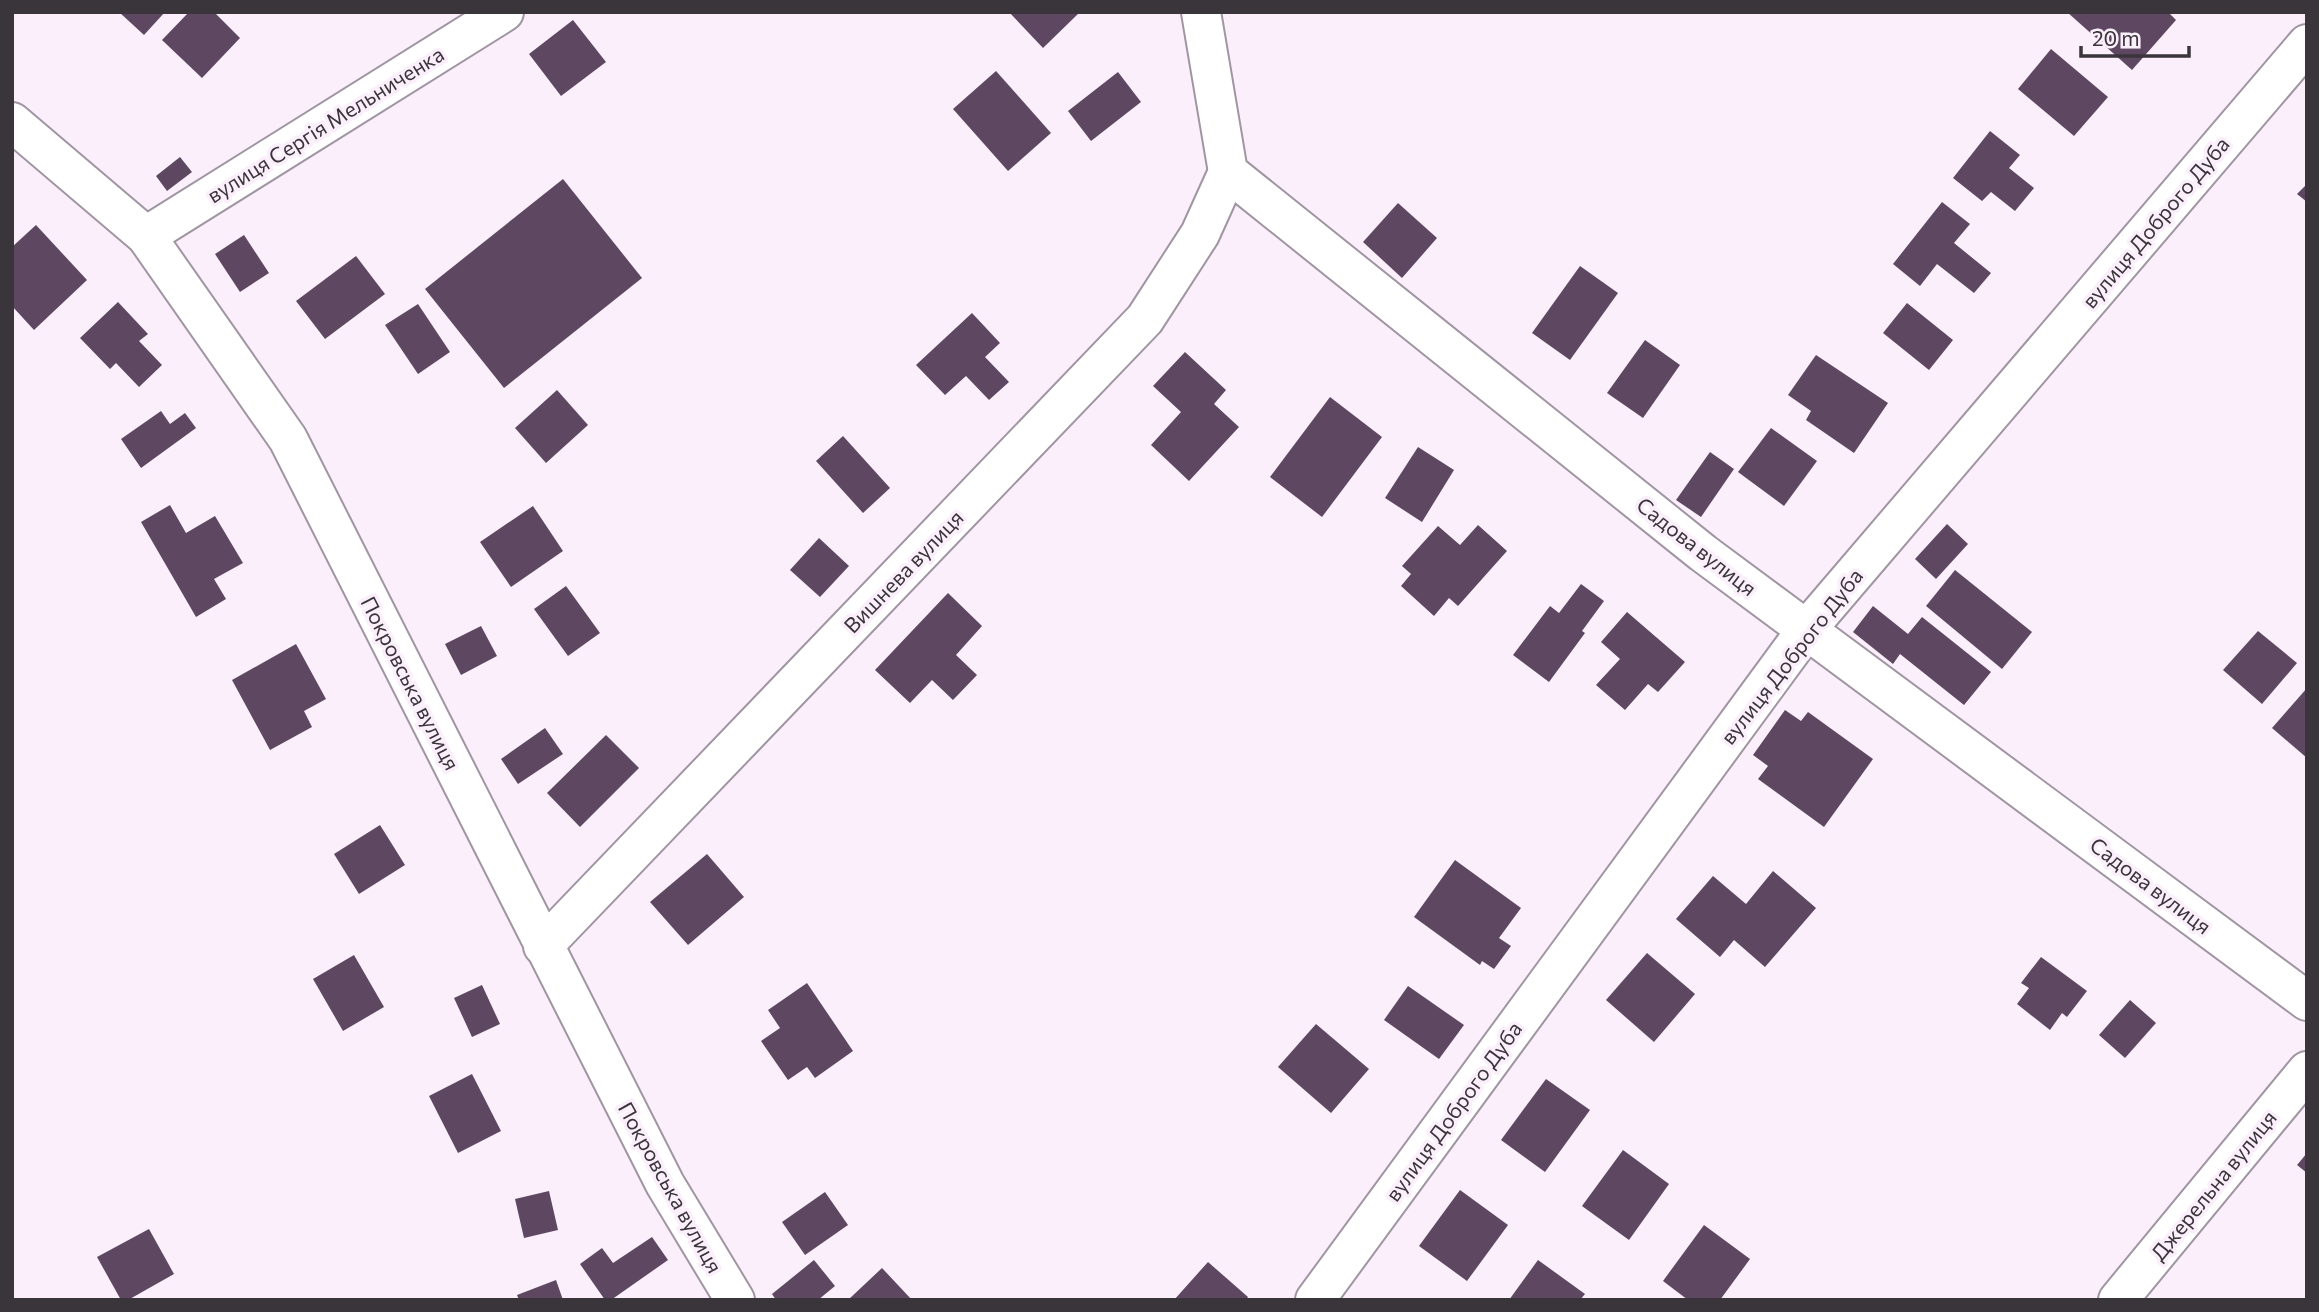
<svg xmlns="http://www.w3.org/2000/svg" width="2319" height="1312" font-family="Commissioner,sans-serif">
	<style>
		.building { fill: #5e4861 }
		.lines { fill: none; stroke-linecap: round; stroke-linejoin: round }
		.minor-casing { stroke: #a095a2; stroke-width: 42 }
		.minor { stroke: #fff; stroke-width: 38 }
		.labels { text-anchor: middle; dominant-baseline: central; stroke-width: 7; stroke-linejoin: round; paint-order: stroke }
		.street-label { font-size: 21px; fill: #39353a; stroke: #fbeffc }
	</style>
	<rect width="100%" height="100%" fill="#fbeffc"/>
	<!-- building -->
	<g class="building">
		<polygon points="119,12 165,12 144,35"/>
		<polygon points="189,12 214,12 240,38 202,78 162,40"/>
		<polygon points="1009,12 1080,12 1043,48"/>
		<polygon points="2067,12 2168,12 2176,20 2132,70"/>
		<polygon points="573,20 606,62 561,96 529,54"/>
		<polygon points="2051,49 2108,97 2074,136 2018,89"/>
		<polygon points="996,71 1051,133 1008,171 953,109"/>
		<polygon points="1118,72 1141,102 1091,141 1068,111"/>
		<polygon points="1990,131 2020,155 2009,168 2034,188 2015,211 1991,192 1982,201 1953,178"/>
		<polygon points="180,157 192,172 167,191 156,176"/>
		<polygon points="563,179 642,278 504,388 425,289"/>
		<polygon points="2307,184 2307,202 2297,194"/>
		<polygon points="1942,202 1970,224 1954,243 1991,273 1974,293 1937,264 1920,286 1893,264"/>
		<polygon points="1398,203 1437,238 1402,278 1363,242"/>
		<polygon points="36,225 87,280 34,330 12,306 12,247"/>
		<polygon points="244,235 269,273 240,292 215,254"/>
		<polygon points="356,256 385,294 325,339 296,301"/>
		<polygon points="1580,266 1618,293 1570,360 1532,333"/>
		<polygon points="118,302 148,334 139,341 162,365 139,387 116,363 110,369 80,338"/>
		<polygon points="1907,303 1953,340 1929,370 1883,333"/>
		<polygon points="418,304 450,352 418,374 385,325"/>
		<polygon points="972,313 1000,343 985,357 1009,382 989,400 966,376 945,395 916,365"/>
		<polygon points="1645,340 1680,365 1643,418 1607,393"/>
		<polygon points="1185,352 1226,390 1214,404 1239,427 1189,481 1151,445 1181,412 1153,386"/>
		<polygon points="1816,355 1888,403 1854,453 1806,420 1811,411 1788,395"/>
		<polygon points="557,390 588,425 546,463 515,428"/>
		<polygon points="1330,397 1382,437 1322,517 1270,477"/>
		<polygon points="161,411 170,424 185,413 196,428 141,468 121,439"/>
		<polygon points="1771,428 1817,461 1784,506 1738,472"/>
		<polygon points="843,436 890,488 863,513 816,461"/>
		<polygon points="1418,447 1454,470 1422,522 1385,498"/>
		<polygon points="1710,452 1734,469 1701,517 1676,500"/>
		<polygon points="170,505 186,533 215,516 243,563 214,579 226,599 196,617 141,522"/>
		<polygon points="533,506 563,551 511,587 480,542"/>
		<polygon points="1947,524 1968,544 1936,579 1915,559"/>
		<polygon points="1478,525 1507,551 1458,606 1449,598 1434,616 1401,586 1411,574 1402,566 1438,526 1460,545"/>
		<polygon points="819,538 849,566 820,597 790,570"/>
		<polygon points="1955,570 2032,632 2002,669 1926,606"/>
		<polygon points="1581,584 1604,601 1582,631 1585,633 1549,682 1513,655 1550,606 1559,613"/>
		<polygon points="566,586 600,633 568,656 534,609"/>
		<polygon points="948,593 982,626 956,655 977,675 953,700 932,680 910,703 875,670"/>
		<polygon points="1873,606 1908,634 1922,617 1991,672 1964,705 1900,654 1893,664 1853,632"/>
		<polygon points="1627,612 1685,662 1658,692 1648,684 1625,710 1596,685 1620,659 1601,642"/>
		<polygon points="481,626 497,656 461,675 445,644"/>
		<polygon points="2258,631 2297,663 2262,704 2223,670"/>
		<polygon points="296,644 326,699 304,711 312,727 270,750 232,680"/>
		<polygon points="2307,688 2307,758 2272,728"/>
		<polygon points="1785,710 1801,721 1808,712 1873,759 1824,827 1758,779 1768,766 1753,755"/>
		<polygon points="545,728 563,754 518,784 501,759"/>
		<polygon points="606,735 639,768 580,827 547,793"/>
		<polygon points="380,825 405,865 359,894 334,854"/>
		<polygon points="707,854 744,897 688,945 650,902"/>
		<polygon points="1455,860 1521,908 1499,938 1511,946 1494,969 1482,961 1480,965 1414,917"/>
		<polygon points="1773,871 1816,908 1765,967 1734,940 1720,957 1676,919 1713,876 1746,904"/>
		<polygon points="1647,953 1695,994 1654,1042 1606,1000"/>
		<polygon points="354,955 384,1007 343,1031 313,979"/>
		<polygon points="2041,957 2087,991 2067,1017 2062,1013 2050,1030 2017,1004 2029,988 2021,983"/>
		<polygon points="807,983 853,1051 815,1078 807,1067 788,1080 761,1041 780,1028 768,1010"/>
		<polygon points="482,985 500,1024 472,1037 454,998"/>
		<polygon points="1408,986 1464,1025 1439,1059 1384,1020"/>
		<polygon points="2130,1000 2156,1023 2125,1058 2099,1035"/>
		<polygon points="1316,1024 1369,1069 1331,1113 1278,1067"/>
		<polygon points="472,1074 501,1131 458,1153 429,1096"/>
		<polygon points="1546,1079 1590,1110 1545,1172 1501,1140"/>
		<polygon points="1623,1150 1669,1184 1629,1240 1582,1206"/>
		<polygon points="2307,1153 2307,1173 2297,1165"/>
		<polygon points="1460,1190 1508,1225 1467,1281 1419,1246"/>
		<polygon points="549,1191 558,1230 524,1238 515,1199"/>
		<polygon points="825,1192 848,1225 805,1255 782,1222"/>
		<polygon points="1704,1225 1750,1259 1720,1300 1688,1300 1663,1281"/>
		<polygon points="149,1229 174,1274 128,1300 121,1300 97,1257"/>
		<polygon points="652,1237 668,1260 611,1300 605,1300 580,1264 602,1248 613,1263"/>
		<polygon points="814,1260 835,1286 818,1300 776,1300 772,1294"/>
		<polygon points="1538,1260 1585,1294 1580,1300 1509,1300"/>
		<polygon points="1208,1262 1248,1297 1246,1300 1174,1300"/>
		<polygon points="882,1268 912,1300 848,1300"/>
		<polygon points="556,1280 563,1300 519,1300 517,1295"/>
	</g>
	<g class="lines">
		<!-- minor casing -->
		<g class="minor-casing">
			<g id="minor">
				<polyline points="1201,12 1228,172 1703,553 2307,1001"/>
				<polyline points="12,122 146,236 288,439 665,1184 735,1300"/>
				<polyline points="146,236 504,12"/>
				<polyline points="543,946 1145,319 1200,234 1228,172"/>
				<polyline points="1315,1300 1807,629 2307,44"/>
				<polyline points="2118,1300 2307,1071"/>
			</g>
		</g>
		<!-- minor -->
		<use href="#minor" class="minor"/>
	</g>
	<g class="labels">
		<!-- street labels -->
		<g class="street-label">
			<text transform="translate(325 124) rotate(-32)">вулиця Сергія Мельниченка</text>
			<text transform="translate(2155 222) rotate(-50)">вулиця Доброго Дуба</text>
			<text transform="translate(1697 546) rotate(38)">Садова вулиця</text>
			<text transform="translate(903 571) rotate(-46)">Вишнева вулиця</text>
			<text transform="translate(1791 656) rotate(-52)">вулиця Доброго Дуба</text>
			<text transform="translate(411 683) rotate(63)">Покровська вулиця</text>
			<text transform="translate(2151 885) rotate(37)">Садова вулиця</text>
			<text transform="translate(1453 1111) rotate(-54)">вулиця Доброго Дуба</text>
			<text transform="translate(2213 1185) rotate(-51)">Джерельна вулиця</text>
			<text transform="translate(671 1187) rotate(61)">Покровська вулиця</text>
		</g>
	</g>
	<!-- border -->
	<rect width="2319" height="1312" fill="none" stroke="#39353a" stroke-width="28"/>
	<!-- scale -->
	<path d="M2081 46v10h108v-10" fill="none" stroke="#39353a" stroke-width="3.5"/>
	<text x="2092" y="46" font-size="21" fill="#39353a" stroke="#fbeffc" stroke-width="5" paint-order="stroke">20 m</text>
</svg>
